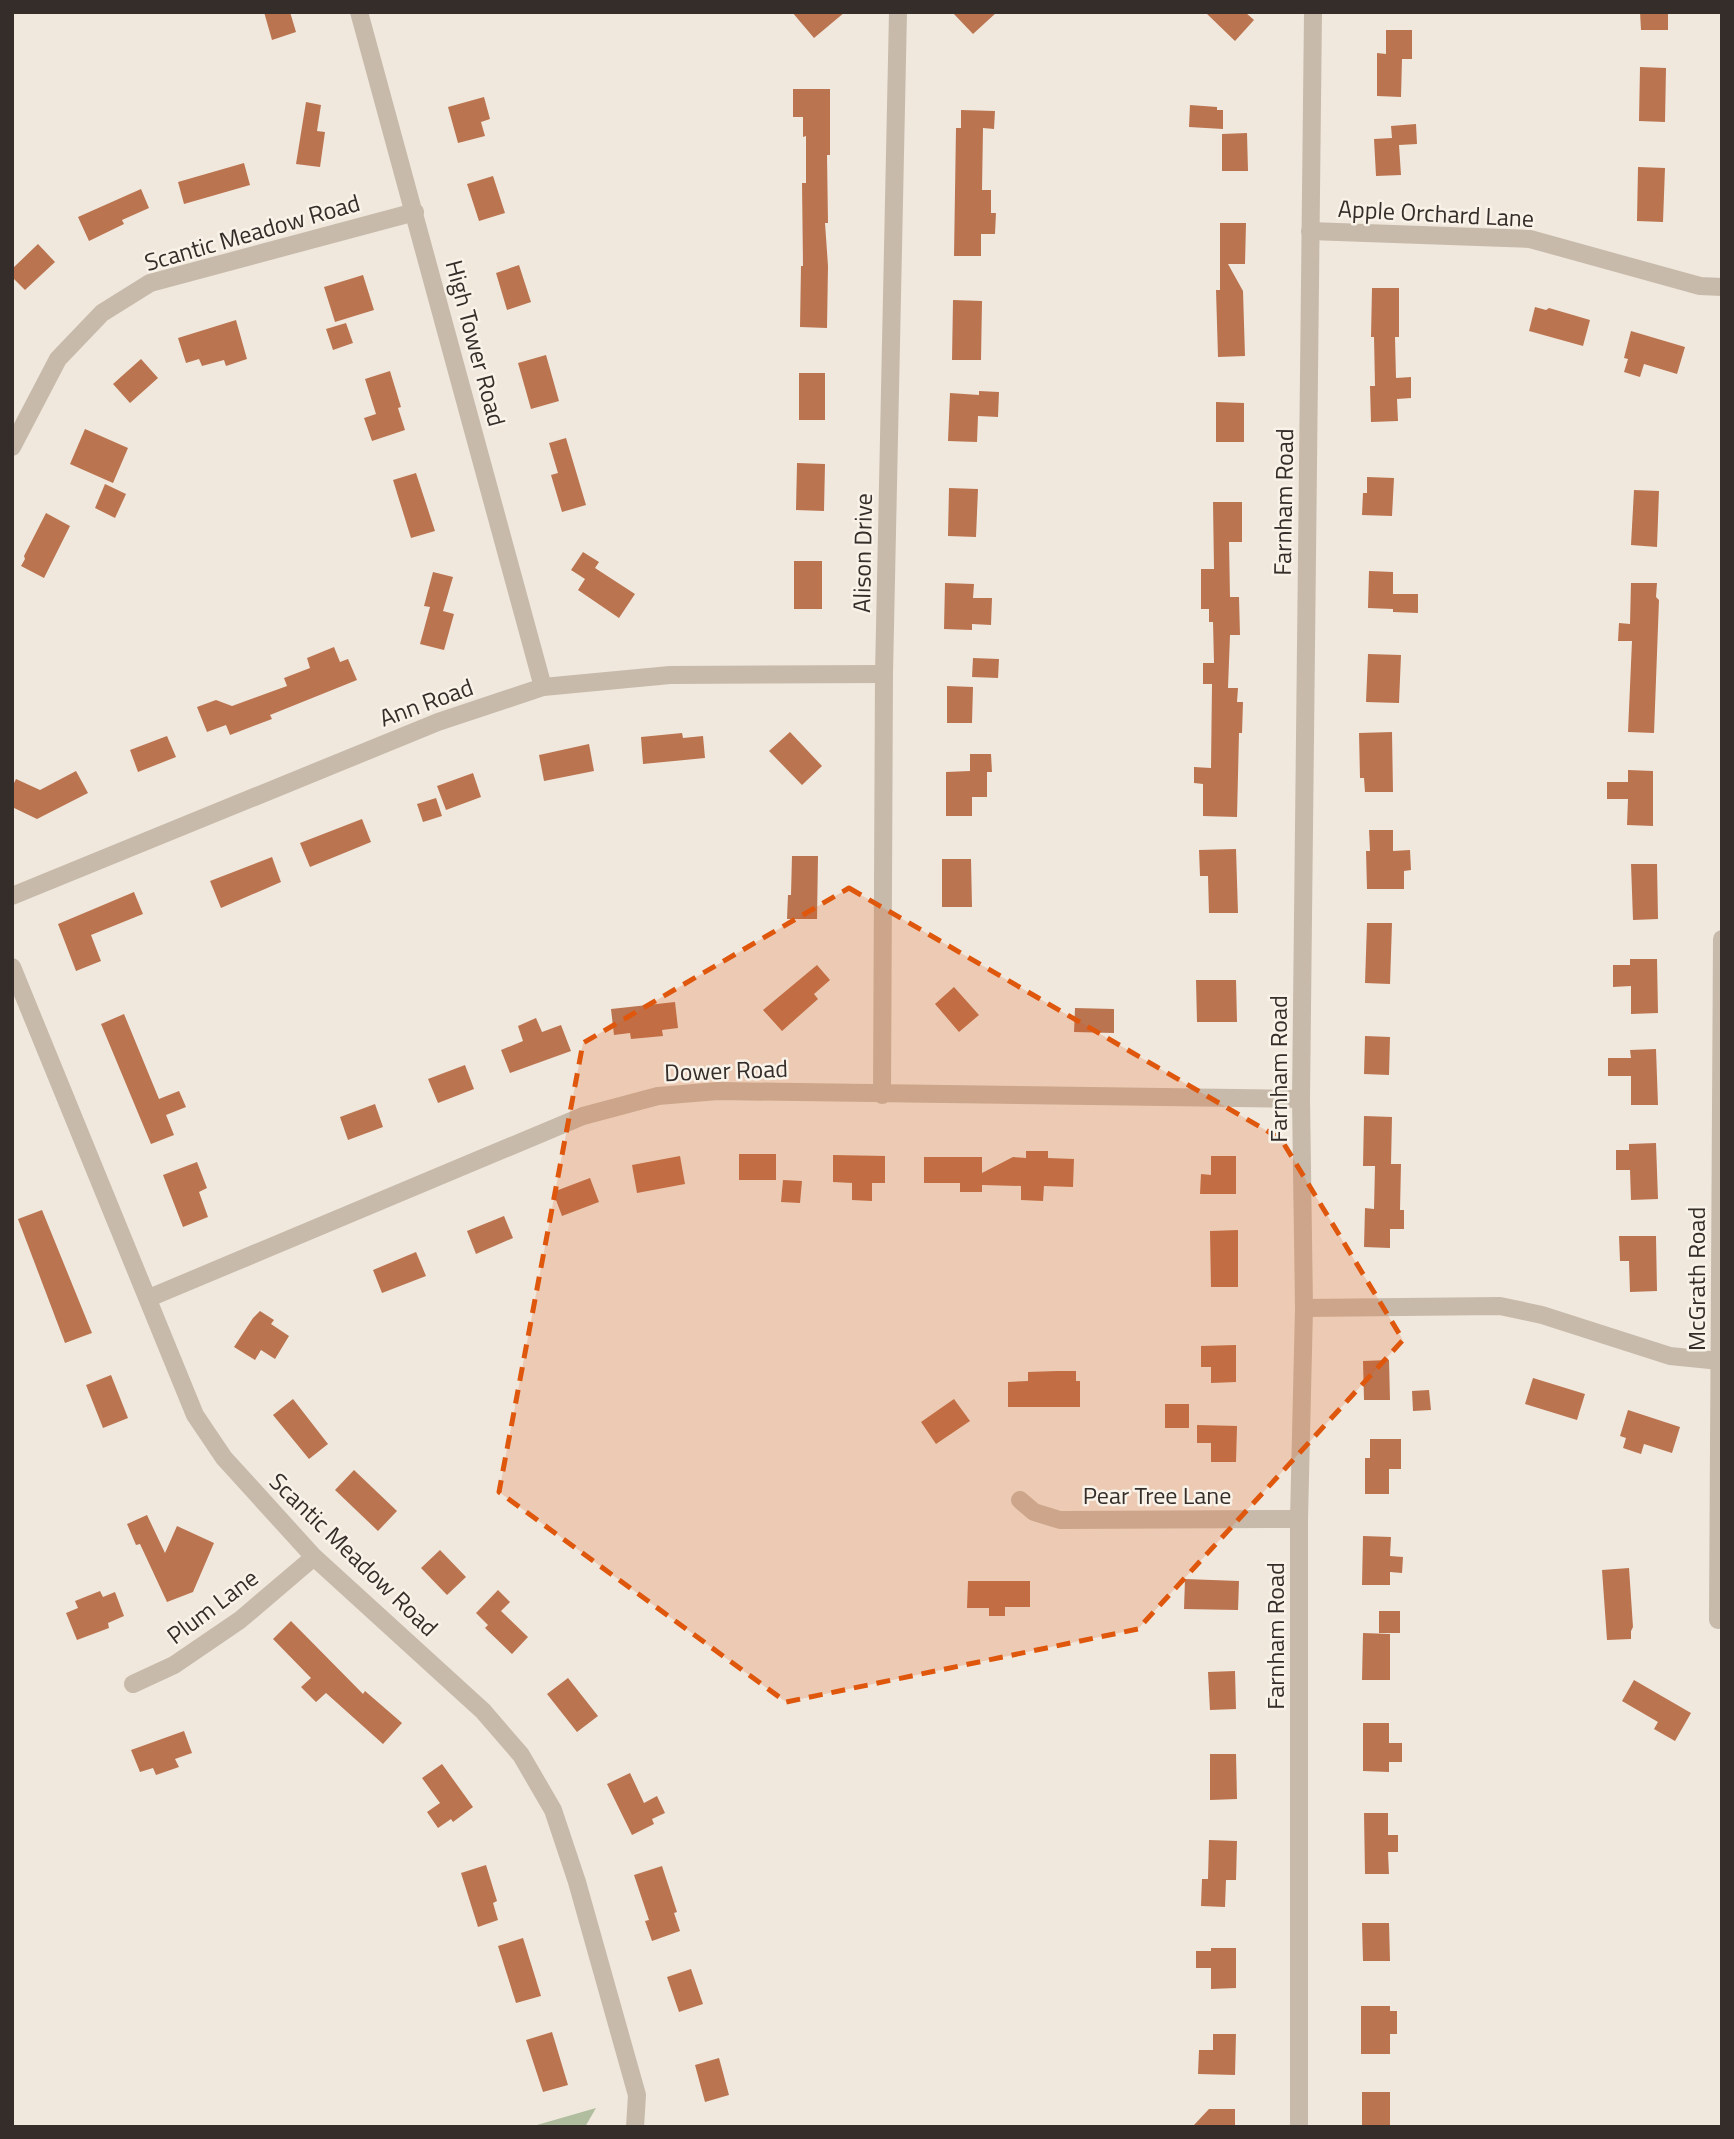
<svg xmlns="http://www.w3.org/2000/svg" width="1734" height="2139" font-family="'Titillium Web',sans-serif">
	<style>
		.green { fill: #b0bd9e }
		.building { fill: #bb7450 }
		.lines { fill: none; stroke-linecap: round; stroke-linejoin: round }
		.street { stroke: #c7baaa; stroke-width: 18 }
		.marked { fill: #df570d; fill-opacity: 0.2; stroke: #df570d; stroke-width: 5; stroke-dasharray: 14 9; stroke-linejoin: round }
		.labels { text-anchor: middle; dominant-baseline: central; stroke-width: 5; stroke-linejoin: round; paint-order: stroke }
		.street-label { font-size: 24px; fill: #352d29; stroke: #f8f2e8 }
	</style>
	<rect width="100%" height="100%" fill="#f0e8dd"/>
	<!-- green -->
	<polygon class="green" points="596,2108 585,2127 530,2127"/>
	<!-- building -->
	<g class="building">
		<polygon points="264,12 290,12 296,32 272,40"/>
		<polygon points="792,12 845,12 814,38"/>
		<polygon points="952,12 997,12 973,34"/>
		<polygon points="1205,12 1245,12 1254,20 1235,41"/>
		<polygon points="1640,12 1668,12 1668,30 1641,30"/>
		<polygon points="1386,30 1412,30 1412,59 1402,59 1401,97 1377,96 1377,53 1386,54"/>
		<polygon points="1640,67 1666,68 1665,122 1639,121"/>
		<polygon points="793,89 830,89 830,155 827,155 828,223 825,223 828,266 827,328 800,327 801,266 803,266 802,183 806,183 806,136 803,137 803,117 793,117"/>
		<polygon points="484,97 490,119 481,122 485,136 458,143 448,107"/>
		<polygon points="306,102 321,105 317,131 325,132 320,167 296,164"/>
		<polygon points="1190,105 1217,107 1217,110 1223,110 1223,129 1189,127"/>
		<polygon points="961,110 995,111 994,129 983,128 982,190 991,190 991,213 996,213 995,234 981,234 981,256 954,256 956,128 961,128"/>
		<polygon points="1416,124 1417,144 1399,145 1401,175 1376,176 1374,139 1392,138 1391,126"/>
		<polygon points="1247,133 1248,171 1222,171 1222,134"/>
		<polygon points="244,163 250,185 184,204 178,182"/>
		<polygon points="1638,167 1665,168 1663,222 1637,221"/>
		<polygon points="493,176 505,213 479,221 467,184"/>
		<polygon points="141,189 149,208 122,220 124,224 89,241 78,217"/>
		<polygon points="1220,223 1246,223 1245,264 1228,264 1243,291 1245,356 1218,357 1216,290 1220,290"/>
		<polygon points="38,244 55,262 25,290 12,277 12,269"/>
		<polygon points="519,265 531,302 507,310 496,273"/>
		<polygon points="363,275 374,310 335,322 324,287"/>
		<polygon points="1372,288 1399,288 1399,337 1395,337 1396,378 1411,377 1411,398 1397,399 1398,421 1371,422 1370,386 1375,386 1374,337 1371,337"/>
		<polygon points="953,300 982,301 981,360 952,360"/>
		<polygon points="1535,307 1546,310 1549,308 1590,320 1583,346 1529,331"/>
		<polygon points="236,320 247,359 226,366 224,360 202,366 199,359 186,363 178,338"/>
		<polygon points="346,323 353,343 333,350 326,329"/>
		<polygon points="1631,331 1685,347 1677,374 1644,364 1640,377 1624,372 1628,359 1624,358"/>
		<polygon points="546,355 559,401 531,409 518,363"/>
		<polygon points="141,359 158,378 130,403 113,384"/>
		<polygon points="390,371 401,407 398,408 405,430 372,441 364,418 376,414 365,379"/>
		<rect x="799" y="373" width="26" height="47"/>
		<polygon points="979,391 999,392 998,417 978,416 977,442 948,441 950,393 979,395"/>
		<polygon points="1216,402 1244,403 1244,442 1216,442"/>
		<polygon points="85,429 128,448 113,483 70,464"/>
		<polygon points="566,438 586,505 562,512 551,475 558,473 549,443"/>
		<polygon points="797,463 825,464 824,511 796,510"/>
		<polygon points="416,473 435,531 411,538 393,480"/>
		<polygon points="1367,477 1394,478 1392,516 1362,515 1363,493 1367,493"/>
		<polygon points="105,484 126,494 115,518 95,508"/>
		<polygon points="949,488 978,489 976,537 948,536"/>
		<polygon points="1634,490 1659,491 1657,547 1631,545"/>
		<polygon points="1213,502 1242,502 1242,542 1229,542 1230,597 1239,597 1240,635 1230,635 1228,688 1238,688 1237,702 1243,702 1242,733 1239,733 1237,817 1203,816 1203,784 1194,783 1194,767 1211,768 1212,684 1203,684 1203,663 1214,663 1213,622 1209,622 1209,609 1201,609 1201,569 1214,569"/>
		<polygon points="46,513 70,526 44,578 21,566 25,559 24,556"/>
		<polygon points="583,552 599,562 595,568 635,594 619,618 578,590 585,579 571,570"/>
		<rect x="794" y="561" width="28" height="48"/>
		<polygon points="1369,571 1393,572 1393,609 1368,608"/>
		<polygon points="433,572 453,577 443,611 454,614 444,650 420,644 430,607 424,606"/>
		<polygon points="945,583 974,584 973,598 992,598 991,625 972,624 972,630 944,629"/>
		<polygon points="1631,583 1657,583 1656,597 1659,600 1654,733 1628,732 1632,641 1618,641 1619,623 1630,624"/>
		<polygon points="1393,594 1418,594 1418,613 1393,612"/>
		<polygon points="334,647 340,662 348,659 357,680 270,715 272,719 230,735 226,725 207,732 197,707 216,700 232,706 287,686 284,678 310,668 307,658"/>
		<polygon points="1368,654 1401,655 1399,703 1366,702"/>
		<polygon points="973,658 999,659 998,678 972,677"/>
		<polygon points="947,686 973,687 972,723 947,723"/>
		<polygon points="790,732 822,766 802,785 769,751"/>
		<polygon points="1392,732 1393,792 1365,792 1364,778 1360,778 1359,733"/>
		<polygon points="682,733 683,738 703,736 705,758 643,764 641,737"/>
		<polygon points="167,736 176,757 138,772 130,750"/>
		<polygon points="589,744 594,771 544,781 539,755"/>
		<polygon points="970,754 991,754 992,772 987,772 987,797 972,797 972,816 946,816 946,772 970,771"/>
		<polygon points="1628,770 1653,771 1653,826 1627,825 1628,799 1607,799 1607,782 1628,782"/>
		<polygon points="76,771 88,793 37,819 12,807 12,787 16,779 40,790"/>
		<polygon points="473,773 481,797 446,810 437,786"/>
		<polygon points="436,798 442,816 423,822 417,804"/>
		<polygon points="362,819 371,842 310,867 300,843"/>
		<polygon points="1369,830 1393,830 1393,851 1410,850 1411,870 1404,871 1404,889 1367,889 1366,851 1370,851"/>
		<polygon points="1236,849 1238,913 1209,913 1208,876 1200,876 1199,850"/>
		<polygon points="792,856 818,856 817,919 787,919 788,895 791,895"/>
		<polygon points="272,857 281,882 221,908 210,881"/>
		<polygon points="942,859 971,859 972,907 942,907"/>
		<polygon points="1631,864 1657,864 1658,919 1633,920"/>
		<polygon points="134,892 143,914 91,935 101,961 76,971 58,924"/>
		<polygon points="1367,923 1392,923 1390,984 1365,983"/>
		<polygon points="1630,959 1657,959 1658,1013 1631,1014 1631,986 1613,987 1613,965 1630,965"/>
		<polygon points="817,965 830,980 814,994 818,999 782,1031 763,1010"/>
		<polygon points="1196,980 1236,980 1237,1022 1197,1022"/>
		<polygon points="954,987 979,1015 959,1032 935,1004"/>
		<polygon points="675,1002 678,1028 662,1030 663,1036 631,1039 630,1033 614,1035 611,1009"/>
		<polygon points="1075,1008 1114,1009 1114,1033 1074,1032"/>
		<polygon points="124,1014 159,1099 179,1091 186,1107 166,1115 174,1135 151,1144 101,1024"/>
		<polygon points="536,1018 542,1032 561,1025 571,1051 510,1073 501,1050 523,1041 518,1026"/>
		<polygon points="1365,1036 1390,1037 1389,1075 1364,1074"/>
		<polygon points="1656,1049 1658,1105 1631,1105 1631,1076 1608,1076 1608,1058 1631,1058 1630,1050"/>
		<polygon points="465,1065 474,1089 438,1103 428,1079"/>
		<polygon points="375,1104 383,1127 348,1140 340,1117"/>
		<polygon points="1364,1116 1392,1117 1391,1164 1401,1164 1400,1210 1404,1210 1404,1229 1390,1229 1390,1248 1364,1247 1365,1208 1374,1209 1375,1166 1363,1166"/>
		<polygon points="1656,1143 1658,1199 1631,1200 1630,1170 1616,1170 1616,1150 1629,1150 1629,1144"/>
		<polygon points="1026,1151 1048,1151 1048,1158 1074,1159 1073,1187 1044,1186 1043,1201 1021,1200 1021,1186 982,1185 982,1192 960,1192 960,1183 924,1183 924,1157 982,1157 982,1173 1013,1157 1026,1158"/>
		<rect x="739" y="1154" width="37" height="26"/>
		<polygon points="833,1155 885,1156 885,1183 872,1183 872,1201 852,1200 852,1183 833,1182"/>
		<polygon points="680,1156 685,1184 637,1193 632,1165"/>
		<polygon points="1211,1156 1236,1156 1236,1194 1200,1194 1201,1174 1211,1175"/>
		<polygon points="197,1162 207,1188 199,1192 208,1217 183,1227 163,1175"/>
		<polygon points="590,1178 599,1202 562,1216 553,1192"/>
		<polygon points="783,1180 802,1181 800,1203 781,1202"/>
		<polygon points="42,1210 92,1333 65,1343 18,1219"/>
		<polygon points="504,1216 513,1238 476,1254 467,1231"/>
		<polygon points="1238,1230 1238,1287 1211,1287 1210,1231"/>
		<polygon points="1619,1236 1656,1236 1657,1291 1630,1292 1629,1261 1620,1261"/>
		<polygon points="416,1252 426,1276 382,1293 373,1270"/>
		<polygon points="260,1311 274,1320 271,1324 289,1336 275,1359 261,1350 255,1360 234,1347 253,1318"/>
		<polygon points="1236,1345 1236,1382 1211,1383 1211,1367 1201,1367 1201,1346"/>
		<polygon points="1389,1360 1390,1400 1364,1400 1363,1361"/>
		<polygon points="1057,1371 1076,1371 1076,1381 1080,1381 1080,1407 1008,1407 1008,1382 1028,1381 1028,1372"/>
		<polygon points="111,1375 128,1418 103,1428 86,1385"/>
		<polygon points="1533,1378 1585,1394 1577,1420 1525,1404"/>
		<polygon points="1429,1390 1431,1410 1413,1411 1412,1391"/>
		<polygon points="293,1399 328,1444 309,1459 273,1415"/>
		<polygon points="954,1399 970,1421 936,1444 921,1422"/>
		<rect x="1165" y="1404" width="24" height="24"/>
		<polygon points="1628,1410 1680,1427 1672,1453 1644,1444 1641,1454 1623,1448 1626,1438 1620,1436"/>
		<polygon points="1197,1425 1237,1426 1236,1462 1211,1462 1211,1443 1197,1443"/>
		<polygon points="1370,1439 1401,1439 1401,1469 1389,1469 1389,1494 1365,1494 1365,1458 1370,1458"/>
		<polygon points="354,1470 397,1511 378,1531 335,1490"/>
		<polygon points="147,1515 165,1553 177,1526 214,1543 193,1592 167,1602 140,1544 136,1545 127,1524"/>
		<polygon points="1363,1536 1391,1537 1390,1556 1403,1557 1402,1573 1390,1572 1390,1585 1362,1585"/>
		<polygon points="440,1550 466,1577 447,1595 421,1568"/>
		<polygon points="1629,1568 1633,1627 1631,1631 1631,1639 1607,1640 1602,1570"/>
		<polygon points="1185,1579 1239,1581 1238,1610 1184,1609"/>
		<polygon points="968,1581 1030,1581 1030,1607 1005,1607 1005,1616 989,1616 989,1608 967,1608"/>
		<polygon points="498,1590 510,1602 501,1611 528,1637 512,1654 485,1628 488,1625 476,1613"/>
		<polygon points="100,1591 103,1597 115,1592 124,1616 108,1623 109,1628 77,1640 66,1613 78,1608 75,1601"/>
		<rect x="1379" y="1611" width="21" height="22"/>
		<polygon points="291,1621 363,1694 365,1691 402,1723 383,1744 326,1693 316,1702 301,1687 311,1678 273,1639"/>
		<polygon points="1363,1633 1390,1634 1390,1680 1362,1680"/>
		<polygon points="1235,1671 1236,1709 1210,1710 1208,1672"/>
		<polygon points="568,1678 598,1716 577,1732 547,1694"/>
		<polygon points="1634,1680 1691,1713 1675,1741 1654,1729 1658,1722 1622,1701"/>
		<polygon points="1363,1723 1389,1723 1389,1743 1402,1743 1402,1762 1389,1762 1389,1772 1363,1771"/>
		<polygon points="184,1731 192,1753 175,1759 179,1767 156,1775 153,1768 140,1772 131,1750"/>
		<polygon points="1210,1754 1236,1754 1237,1799 1210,1800"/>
		<polygon points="442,1764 473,1807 453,1822 451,1819 438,1828 427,1812 440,1803 422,1778"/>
		<polygon points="630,1773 644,1803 657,1796 665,1813 652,1819 654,1824 632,1835 607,1784"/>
		<polygon points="1364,1813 1388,1813 1388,1835 1398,1835 1398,1852 1388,1852 1389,1874 1365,1874"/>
		<polygon points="1209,1840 1237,1841 1236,1880 1226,1880 1225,1907 1201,1906 1202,1879 1208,1879"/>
		<polygon points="486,1865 497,1901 493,1903 498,1920 478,1927 461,1873"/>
		<polygon points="662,1866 677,1912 674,1913 680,1931 652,1941 645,1921 649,1920 634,1875"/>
		<polygon points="1362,1923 1389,1923 1390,1961 1363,1961"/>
		<polygon points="523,1938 541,1996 516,2003 498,1946"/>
		<polygon points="1211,1948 1236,1948 1236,1988 1211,1989 1211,1968 1196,1968 1196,1951 1211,1951"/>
		<polygon points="691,1969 703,2004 679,2012 667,1977"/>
		<polygon points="1361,2006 1390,2006 1390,2011 1397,2011 1397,2034 1390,2034 1390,2054 1361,2054"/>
		<polygon points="552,2032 568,2085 543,2092 526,2040"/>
		<polygon points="1213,2034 1236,2034 1235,2075 1198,2074 1199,2050 1213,2050"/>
		<polygon points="719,2058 729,2095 705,2102 695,2065"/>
		<rect x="1362" y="2092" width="28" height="35"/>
		<polygon points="1209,2109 1235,2109 1235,2127 1194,2125"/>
	</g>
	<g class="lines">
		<!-- street -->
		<g class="street">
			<polyline points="359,12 543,687"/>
			<polyline points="1310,231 1530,239 1700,286 1722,287"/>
			<polyline points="12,447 58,359 102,313 150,283 415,212"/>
			<polyline points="12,896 438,722 543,687 670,675 884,674"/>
			<polyline points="12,967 195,1415 224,1458 314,1557 483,1711 521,1755 553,1810 577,1882 637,2095 635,2127"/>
			<polyline points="882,1095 884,674 898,12"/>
			<polyline points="149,1298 583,1116 658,1096 718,1091 1301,1099"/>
			<polyline points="1304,1308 1500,1306 1542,1315 1670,1356 1720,1361"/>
			<polyline points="1020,1500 1034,1512 1060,1520 1299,1519"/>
			<polyline points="1718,1620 1722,939"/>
			<polyline points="133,1684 174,1665 240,1620 314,1557"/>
			<polyline points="1299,2127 1299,1519 1304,1308 1301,1099 1313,12"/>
		</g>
	</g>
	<!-- marked area -->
	<path class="marked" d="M849 888 1281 1139 1403 1340 1138 1629 786 1702 499 1492 583 1043Z"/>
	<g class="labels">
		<!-- street labels -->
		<g class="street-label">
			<text transform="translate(1436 213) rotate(3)">Apple Orchard Lane</text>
			<text transform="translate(252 232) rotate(-16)">Scantic Meadow Road</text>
			<text transform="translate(476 343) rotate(75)">High Tower Road</text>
			<text transform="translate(1283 502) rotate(-89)">Farnham Road</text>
			<text transform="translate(862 553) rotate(-89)">Alison Drive</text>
			<text transform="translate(426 702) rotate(-20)">Ann Road</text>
			<text transform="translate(1278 1069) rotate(-90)">Farnham Road</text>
			<text transform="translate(726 1070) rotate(-2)">Dower Road</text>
			<text transform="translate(1696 1279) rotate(-90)">McGrath Road</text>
			<text x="1157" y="1495">Pear Tree Lane</text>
			<text transform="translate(354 1554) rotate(44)">Scantic Meadow Road</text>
			<text transform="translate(212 1606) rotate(-37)">Plum Lane</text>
			<text transform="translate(1275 1636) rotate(-90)">Farnham Road</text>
		</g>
	</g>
	<!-- border -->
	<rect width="1734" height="2139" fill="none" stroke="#352d29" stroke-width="28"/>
</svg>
